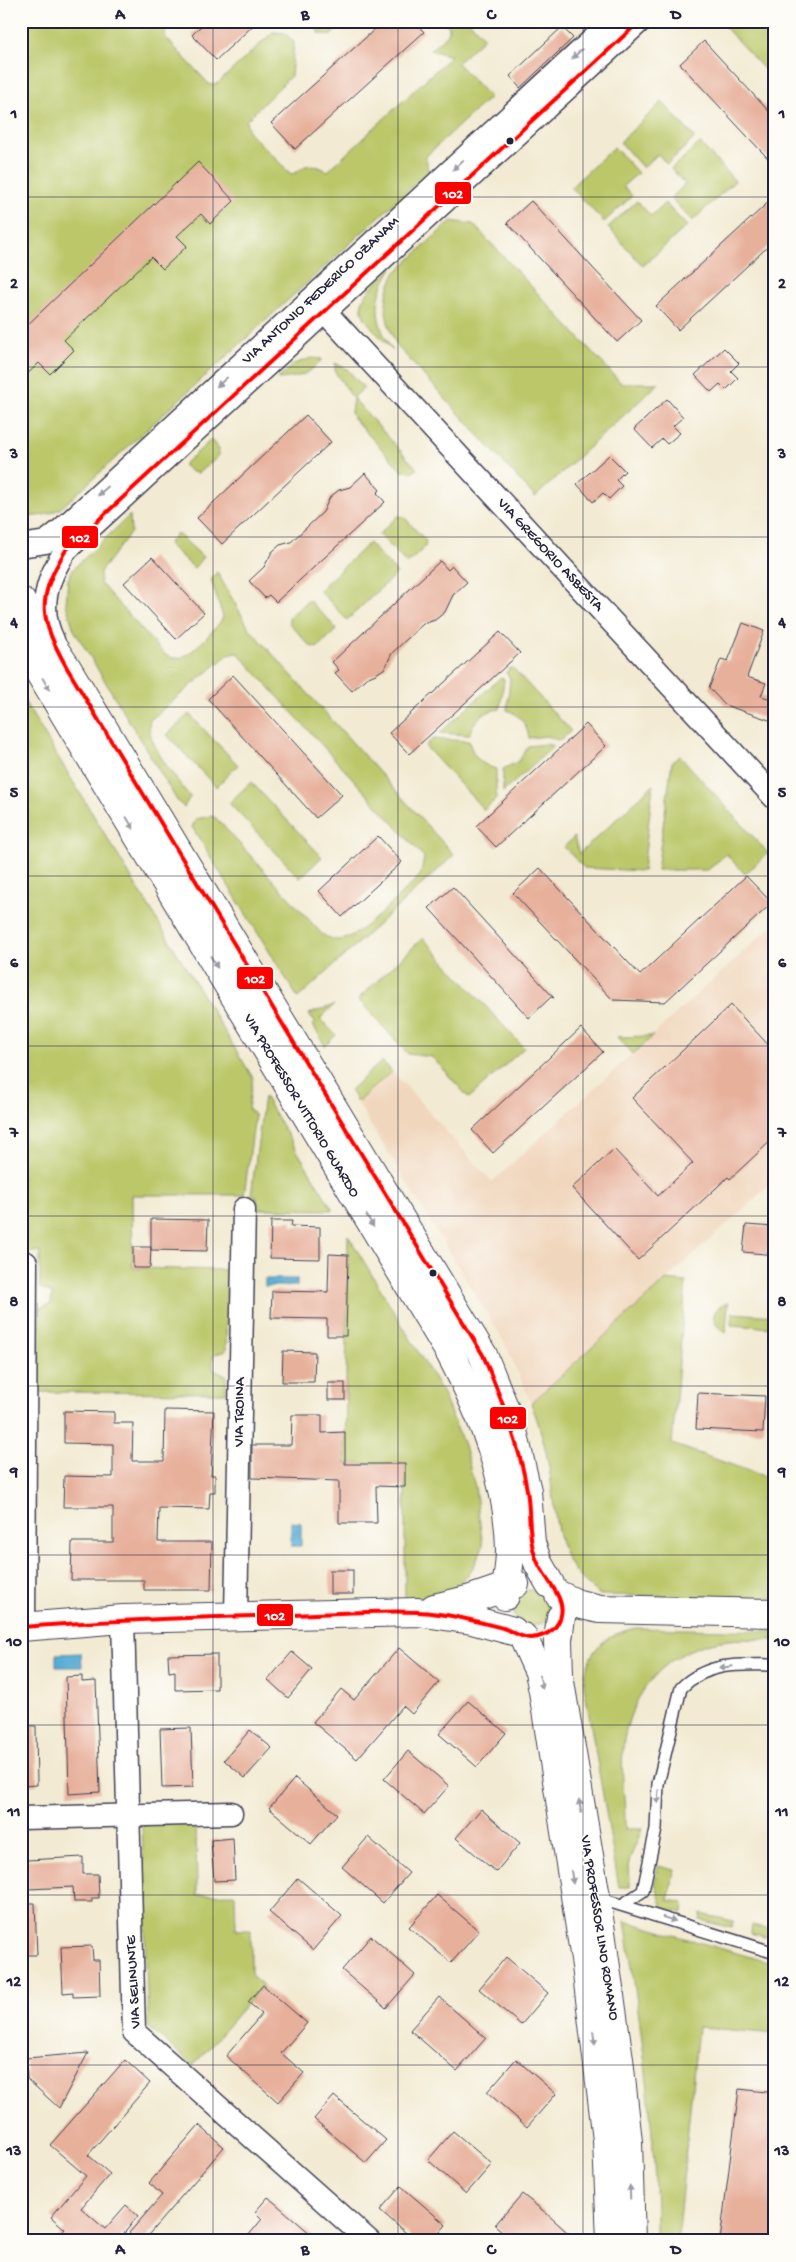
<svg xmlns="http://www.w3.org/2000/svg" width="796" height="2262" font-family="'Gochi Hand',sans-serif">
	<style>
		.built { fill: #f0d6bc }
		.green { fill: #bbc769; stroke: #6e7452 }
		.water { fill: #57aed4; stroke: #3c6888 }
		.building { fill: #e7b09b }
		.lines { fill: none; stroke-linecap: round; stroke-linejoin: round }
		.service-casing { stroke: #414052; stroke-width: 14 }
		.minor-casing { stroke: #414052; stroke-width: 25 }
		.tertiary-casing { stroke: #414052; stroke-width: 30 }
		.service { stroke: #fff; stroke-width: 11 }
		.minor { stroke: #fff; stroke-width: 22 }
		.tertiary { stroke: #fff; stroke-width: 28 }
		.bus-1-casing { stroke: #fdfcf7; stroke-width: 8 }
		.bus-1 { stroke: #f00; stroke-width: 4 }
		.oneway { fill: #9c9ca7 }
		.grid { fill: none; stroke: #22223b; stroke-width: 1; stroke-opacity: 0.55 }
		.bus-dot { fill: #22223b; stroke: #fdfcf7; stroke-width: 2 }
		.labels { text-anchor: middle; dominant-baseline: central; stroke-width: 4; stroke-linejoin: round; paint-order: stroke }
		.street-label { font-size: 15px; fill: #22223b; stroke: #fdfcf7 }
		.line-badge { stroke: #fdfcf7; stroke-width: 2 }
		.badge-label { font-size: 14px; text-anchor: middle; font-weight: bold; fill: #fff }
		.neatline { fill: none; stroke: #22223b; stroke-width: 2 }
		.grid-label { font-size: 16px; text-anchor: middle; font-weight: bold; fill: #22223b }
	</style>
	<rect width="100%" height="100%" fill="#fdfcf7"/>
	<filter id="ink" filterUnits="userSpaceOnUse"><feTurbulence type="fractalNoise" baseFrequency=".02" numOctaves="2"/><feDisplacementMap in="SourceGraphic" scale="10" xChannelSelector="R" yChannelSelector="G"/><feConvolveMatrix kernelMatrix="1 2 1 2 8 2 1 2 1" color-interpolation-filters="sRGB"/></filter>
	<filter id="wash" filterUnits="userSpaceOnUse"><feTurbulence type="fractalNoise" baseFrequency=".0096" numOctaves="4" result="noise"/><feDisplacementMap in="SourceGraphic" scale="20" xChannelSelector="R" yChannelSelector="G"/><feGaussianBlur stdDeviation="1.12" result="paint"/><feColorMatrix in="noise" values="0 0 0 0 0 0 0 0 0 0 0 0 0 0 0 0 0 1.4 0 .05"/><feComposite in="paint" operator="in"/></filter>
	<g filter="url(#wash)">
		<rect width="100%" height="100%" fill="#f2ead2"/>
		<!-- built -->
		<polygon class="built" points="775,923 775,1180 531,1403 505,1343 357,1102 392,1071 492,1182"/>
		<!-- green -->
		<g class="green">
			<path d="M21 21 174 22C168 27 163 31 166 38L209 84 213 85 218 83 273 32 285 33 294 42 291 76 246 121 249 132 291 174C299 173 300 168 306 166 313 163 323 169 328 171L451 56 430 50 448 34 449 27 443 21H469L484 38 457 63 490 97 426 156 428 172 61 508C48 516 36 517 21 516Z"/>
			<polygon points="315,21 346,21 330,36 318,33"/>
			<polygon points="732,21 775,21 775,81 724,26"/>
			<polygon points="662,102 695,138 667,164 658,154 643,168 620,142"/>
			<polygon points="700,143 735,181 692,221 671,198 685,184 671,169"/>
			<polygon points="614,147 638,173 623,186 632,196 604,222 571,187"/>
			<polygon points="637,201 651,216 665,203 687,226 643,266 608,227"/>
			<path d="M451 221 473 224 621 383H659L535 497 398 347C384 322 381 297 396 272Z"/>
			<path d="M393 267C373 296 373 321 393 351 354 308 348 308 393 267Z"/>
			<path d="M311 358 322 359C308 376 299 377 278 379L294 364Z"/>
			<polygon points="335,363 347,369 364,388 353,398 417,469 413,472 402,471 353,418 351,412 353,398 335,372"/>
			<polygon points="211,440 219,449 218,457 198,473 192,472 183,465"/>
			<path d="M130 515 131 532 100 572V583L161 651C166 656 172 659 179 658 190 657 214 630 221 621L223 617 211 580 217 572 249 628 454 855 298 998 192 827 196 819 211 816 216 818 322 934C328 938 333 940 340 940 360 938 400 894 416 880L421 874 424 857 238 653 229 654 150 720C144 742 177 779 190 797L184 807 178 802 74 630 66 604 68 579 73 569Z"/>
			<polygon points="398,516 404,517 426,541 425,547 407,564 379,534"/>
			<polygon points="177,533 203,557 194,568 168,544"/>
			<polygon points="369,543 397,573 347,620 319,590"/>
			<polygon points="309,600 337,629 317,648 310,646 289,623 289,617"/>
			<path d="M512 667 571 731 560 741 547 736 529 738C526 723 520 715 507 710L510 679 506 672Z"/>
			<path d="M501 677 504 680 500 709C483 711 474 719 469 735L440 733Z"/>
			<polygon points="21,696 253,1078 248,1108 255,1116 244,1195 132,1195 133,1268 227,1270 226,1351 213,1355 213,1369 226,1375 226,1393 39,1392 40,1308 51,1304 52,1293 40,1288 40,1252 21,1252"/>
			<polygon points="189,714 238,765 216,787 167,735"/>
			<path d="M433 739 469 741C473 757 480 764 496 769V799L484 810 425 746Z"/>
			<polygon points="546,744 554,746 503,792 503,769 519,761 528,746"/>
			<polygon points="680,756 768,853 745,874 726,854 708,870 657,870 672,762"/>
			<polygon points="251,782 322,857 300,878 229,803"/>
			<polygon points="653,785 643,871 584,868 564,847 574,837 579,854"/>
			<polygon points="423,938 524,1048 469,1098 432,1057 408,1054 358,999"/>
			<polygon points="334,1005 320,1019 336,1035 325,1046 313,1025 315,1022 309,1014"/>
			<polygon points="653,1036 633,1054 617,1037"/>
			<polygon points="382,1061 392,1071 357,1102 350,1090"/>
			<polygon points="264,1096 333,1210 256,1209 257,1196 251,1196"/>
			<polygon points="348,1235 441,1390 464,1445 475,1487 483,1546 474,1566 467,1576 438,1603 405,1604 405,1464 345,1464"/>
			<path d="M666 1280 686 1282 672 1444 775 1480V1598L600 1595C589 1586 577 1577 570 1564 554 1536 554 1499 549 1467 545 1444 539 1424 531 1403Z"/>
			<path d="M728 1303 726 1332C709 1325 710 1307 728 1303Z"/>
			<polygon points="732,1313 775,1316 775,1328 731,1325"/>
			<path d="M528 1590 543 1592 553 1607 550 1619C532 1632 507 1625 513 1600Z"/>
			<path d="M636 1628 775 1631V1640C757 1640 739 1638 721 1641 666 1649 628 1694 623 1749 621 1773 625 1798 625 1822V1829H642L629 1861 630 1887H619L584 1686C586 1651 603 1635 636 1628Z"/>
			<polygon points="196,1822 197,1895 235,1894 236,1930 251,1930 251,1975 263,1985 193,2066 148,2027 142,1825"/>
			<polygon points="658,1866 675,1870 668,1900 684,1903 683,1913 663,1908 655,1883"/>
			<polygon points="701,1914 733,1921 732,1928 700,1920"/>
			<path d="M625 1921 775 1964V2034L698 2027 677 2241H656C657 2134 641 2027 625 1921Z"/>
			<polygon points="752,1925 775,1930 775,1940 751,1933"/>
		</g>
		<!-- water -->
		<g class="water">
			<rect x="265" y="1279" width="32" height="7"/>
			<polygon points="291,1522 301,1523 301,1546 291,1546"/>
			<polygon points="81,1653 82,1667 56,1667 56,1654"/>
		</g>
		<g id="blocks">
			<!-- building -->
			<g class="building">
				<polygon points="206,21 258,21 216,60 192,35"/>
				<polygon points="384,21 414,21 424,32 295,149 271,123"/>
				<polygon points="562,27 573,38 520,88 510,76"/>
				<polygon points="704,41 775,118 775,166 680,64"/>
				<polygon points="198,162 234,201 210,224 201,214 177,236 187,246 163,269 151,257 64,340 74,350 50,374 39,363 21,380 21,331"/>
				<polygon points="775,196 775,240 678,330 656,306"/>
				<polygon points="531,201 641,320 617,342 507,223"/>
				<polygon points="724,348 739,363 731,371 738,378 726,390 720,384 711,392 695,375"/>
				<polygon points="667,399 683,417 673,426 680,433 667,444 662,439 652,448 634,429"/>
				<polygon points="306,415 331,442 222,544 197,518"/>
				<polygon points="609,455 625,471 616,480 622,486 609,499 603,493 593,502 577,484"/>
				<polygon points="365,473 380,490 377,493 385,502 276,602 269,595 265,598 249,581 264,567 272,552 280,545 291,542 323,512 330,497 339,490 350,487"/>
				<polygon points="152,557 204,613 176,639 124,583"/>
				<polygon points="440,561 448,570 452,566 467,582 453,595 445,612 435,620 423,624 392,653 385,668 376,674 366,678 352,691 335,673 339,670 332,662"/>
				<polygon points="743,623 764,631 747,677 766,683 761,696 775,700 775,722 725,705 709,688 721,659 728,661"/>
				<polygon points="500,632 520,653 409,754 389,733"/>
				<polygon points="233,675 342,795 316,818 208,699"/>
				<polygon points="586,724 606,746 496,847 476,826"/>
				<polygon points="378,836 402,862 342,917 319,891"/>
				<polygon points="540,868 640,975 746,876 772,903 665,1002 613,1000 513,893"/>
				<polygon points="453,887 554,998 551,997 529,1018 429,908"/>
				<polygon points="731,1005 775,1052 775,1137 730,1179 728,1177 638,1260 572,1188 614,1149 658,1196 693,1163 632,1098"/>
				<polygon points="581,1028 603,1052 493,1153 472,1130"/>
				<polygon points="151,1219 208,1220 207,1251 151,1250"/>
				<polygon points="271,1221 292,1221 291,1226 320,1227 320,1259 270,1258"/>
				<polygon points="746,1225 775,1227 775,1255 743,1252"/>
				<polygon points="133,1247 151,1247 150,1268 133,1268"/>
				<polygon points="329,1254 348,1255 346,1336 327,1336 327,1319 271,1318 272,1291 328,1292"/>
				<polygon points="283,1351 315,1352 314,1382 282,1382"/>
				<rect x="328" y="1383" width="17" height="17"/>
				<polygon points="698,1393 765,1396 763,1432 696,1429"/>
				<polygon points="165,1410 214,1411 211,1475 215,1475 215,1492 210,1492 209,1509 159,1508 158,1542 212,1542 211,1590 144,1590 144,1580 71,1580 72,1542 113,1542 113,1507 63,1507 64,1476 113,1477 113,1444 64,1443 64,1411 114,1412 114,1423 133,1423 132,1461 164,1461"/>
				<polygon points="292,1415 322,1415 322,1433 345,1432 345,1464 405,1464 405,1487 376,1486 377,1523 339,1523 339,1481 252,1478 252,1445 291,1445"/>
				<rect x="330" y="1570" width="23" height="24"/>
				<polygon points="399,1648 439,1682 412,1714 403,1706 357,1759 313,1722 341,1689 354,1700"/>
				<polygon points="292,1652 312,1669 288,1698 268,1680"/>
				<polygon points="217,1654 217,1689 175,1690 175,1671 169,1672 168,1655"/>
				<polygon points="82,1676 82,1682 96,1681 100,1792 69,1794 66,1677"/>
				<polygon points="468,1701 506,1733 477,1767 439,1734"/>
				<polygon points="21,1726 36,1726 37,1785 21,1786"/>
				<polygon points="191,1728 193,1787 162,1788 160,1729"/>
				<polygon points="250,1730 272,1748 245,1778 224,1760"/>
				<polygon points="408,1751 449,1786 424,1814 384,1779"/>
				<polygon points="295,1778 337,1814 311,1844 269,1808"/>
				<polygon points="481,1809 520,1843 496,1872 456,1838"/>
				<polygon points="368,1837 409,1873 383,1903 342,1867"/>
				<polygon points="233,1838 235,1880 214,1881 211,1840"/>
				<polygon points="83,1857 83,1874 98,1874 99,1898 92,1898 92,1902 74,1902 73,1887 28,1889 27,1860"/>
				<polygon points="298,1878 342,1916 313,1950 269,1912"/>
				<polygon points="437,1895 479,1931 451,1963 409,1927"/>
				<polygon points="21,1903 35,1903 37,1955 21,1955"/>
				<polygon points="371,1936 415,1975 386,2008 342,1970"/>
				<polygon points="92,1946 93,1960 99,1960 100,1996 73,1997 73,1992 63,1993 61,1947"/>
				<polygon points="506,1957 548,1993 521,2025 479,1989"/>
				<polygon points="263,1985 307,2023 281,2053 304,2073 278,2102 226,2056 262,2014 248,2002"/>
				<polygon points="439,1997 486,2038 457,2071 410,2030"/>
				<polygon points="88,2053 59,2108 27,2079 26,2058"/>
				<polygon points="516,2059 556,2094 527,2127 487,2092"/>
				<polygon points="125,2060 150,2083 88,2155 110,2174 81,2208 105,2229 126,2205 138,2216 118,2241 54,2241 65,2229 51,2217 86,2176 50,2145"/>
				<polygon points="739,2089 775,2093 775,2241 720,2241"/>
				<polygon points="334,2096 386,2140 366,2163 314,2119"/>
				<polygon points="199,2125 224,2147 143,2241 138,2241 129,2233 162,2195 149,2183"/>
				<polygon points="453,2131 492,2164 466,2194 428,2160"/>
				<polygon points="401,2186 446,2225 432,2241 415,2241 380,2210"/>
				<polygon points="522,2194 546,2213 577,2241 513,2241 495,2225"/>
				<polygon points="268,2197 319,2241 244,2241 262,2219 255,2212"/>
			</g>
		</g>
	</g>
	<g filter="url(#ink)">
		<use href="#blocks" fill-opacity="0" stroke="#414052" stroke-width="1"/>
		<g class="lines">
			<!-- service casing -->
			<g class="service-casing">
				<g id="service">
					<polyline points="598,1898 775,1953"/>
					<path d="M622 1905 643 1891 656 1829 658 1784 681 1688C707 1662 740 1664 775 1665"/>
				</g>
			</g>
			<!-- minor casing -->
			<g class="minor-casing">
				<g id="minor">
					<polyline points="315,301 775,798"/>
					<polyline points="21,546 46,542 61,530 613,21"/>
					<path d="M53 640C37 608 47 578 66 550L640 21"/>
					<polyline points="236,1615 244,1209"/>
					<polyline points="123,1619 134,2032 369,2241"/>
					<polyline points="24,1627 26,1263"/>
					<polyline points="21,1818 231,1813"/>
				</g>
			</g>
			<!-- tertiary casing -->
			<g class="tertiary-casing">
				<g id="tertiary">
					<polyline points="21,601 67,668 483,1355 512,1427 527,1491 531,1543 538,1563 550,1584"/>
					<path d="M21 642 450 1353C482 1414 509 1480 510 1550 510 1565 507 1581 505 1596"/>
					<polyline points="559,1595 578,1604 600,1609 775,1613"/>
					<polyline points="434,1608 471,1599 515,1584"/>
					<polyline points="561,1617 558,1640 559,1676 596,1897 619,2059 628,2142 631,2241"/>
					<polyline points="21,1627 123,1619 418,1612 472,1620 513,1631"/>
					<polyline points="523,1637 539,1672 543,1691 586,1966 607,2140 611,2241"/>
				</g>
			</g>
			<!-- service -->
			<use href="#service" class="service"/>
			<!-- minor -->
			<use href="#minor" class="minor"/>
			<!-- tertiary -->
			<use href="#tertiary" class="tertiary"/>
			<!-- bus-1 casing -->
			<g class="bus-1-casing">
				<path id="bus-1" d="M21 1627C112 1620 202 1617 292 1615 334 1614 376 1610 417 1612 446 1613 476 1621 503 1628 512 1631 521 1638 530 1638 539 1638 551 1633 556 1626 573 1603 547 1583 538 1563 527 1540 531 1514 527 1490 519 1442 501 1399 483 1355L67 668C40 619 35 600 66 550L640 21"/>
			</g>
			<!-- bus-1 -->
			<use href="#bus-1" class="bus-1"/>
		</g>
		<!-- one-way arrows -->
		<defs><path id="oneway-solid" d="M-6-.8H1V-3.2L6.5 0L1 3.2V.8H-6Z" transform="scale(1.25)"/></defs>
		<g class="oneway">
			<use href="#oneway-solid" transform="translate(577 54) rotate(137)"/>
			<use href="#oneway-solid" transform="translate(458 165) rotate(137)"/>
			<use href="#oneway-solid" transform="translate(222 382) rotate(138)"/>
			<use href="#oneway-solid" transform="translate(103 491) rotate(138)"/>
			<use href="#oneway-solid" transform="translate(46 684) rotate(59)"/>
			<use href="#oneway-solid" transform="translate(130 823) rotate(59)"/>
			<use href="#oneway-solid" transform="translate(214 962) rotate(59)"/>
			<use href="#oneway-solid" transform="translate(370 1221) rotate(59)"/>
			<use href="#oneway-solid" transform="translate(726 1667) rotate(174)"/>
			<use href="#oneway-solid" transform="translate(541 1682) rotate(78)"/>
			<use href="#oneway-solid" transform="translate(658 1797) rotate(93)"/>
			<use href="#oneway-solid" transform="translate(580 1806) rotate(-100)"/>
			<use href="#oneway-solid" transform="translate(572 1877) rotate(81)"/>
			<use href="#oneway-solid" transform="translate(669 1919) rotate(17)"/>
			<use href="#oneway-solid" transform="translate(594 2038) rotate(83)"/>
			<use href="#oneway-solid" transform="translate(630 2192) rotate(-92)"/>
		</g>
	</g>
	<!-- grid -->
	<path class="grid" d="M213 21V2241M398 21V2241M583 21V2241M21 197H775M21 367H775M21 537H775M21 707H775M21 876H775M21 1046H775M21 1216H775M21 1386H775M21 1555H775M21 1725H775M21 1895H775M21 2065H775"/>
	<!-- markers -->
	<g class="bus-dot">
		<circle cx="510" cy="141" r="4.5"/>
		<circle cx="433" cy="1273" r="4.5"/>
	</g>
	<g class="labels">
		<!-- street labels -->
		<g class="street-label">
			<text transform="translate(321 291) rotate(-43)">VIA ANTONIO FEDERICO OZANAM</text>
			<text transform="translate(550 555) rotate(47)">VIA GREGORIO ASBESTA</text>
			<text transform="translate(301 1106) rotate(59)">VIA PROFESSOR VITTORIO GUARDO</text>
			<text transform="translate(240 1412) rotate(-89)">VIA TROINA</text>
			<text transform="translate(599 1928) rotate(81)">VIA PROFESSOR LINO ROMANO</text>
			<text transform="translate(134 1982) rotate(-93)">VIA SELINUNTE</text>
		</g>
	</g>
	<g class="line-badge">
		<rect x="434" y="181" width="38" height="24" rx="5" fill="#f00"/>
		<rect x="61" y="525" width="38" height="24" rx="5" fill="#f00"/>
		<rect x="236" y="966" width="38" height="24" rx="5" fill="#f00"/>
		<rect x="489" y="1406" width="38" height="24" rx="5" fill="#f00"/>
		<rect x="256" y="1603" width="38" height="24" rx="5" fill="#f00"/>
	</g>
	<g class="badge-label">
		<text x="453" y="198">102</text>
		<text x="80" y="542">102</text>
		<text x="255" y="983">102</text>
		<text x="508" y="1423">102</text>
		<text x="275" y="1620">102</text>
	</g>
	<!-- margin -->
	<rect width="796" height="2262" fill="none" stroke="#fdfcf7" stroke-width="55"/>
	<rect x="28" y="28" width="740" height="2206" class="neatline"/>
	<g class="grid-label">
		<text x="120" y="19">A</text>
		<text x="305" y="19">B</text>
		<text x="491" y="19">C</text>
		<text x="676" y="19">D</text>
		<text x="14" y="118">1</text>
		<text x="782" y="118">1</text>
		<text x="14" y="288">2</text>
		<text x="782" y="288">2</text>
		<text x="14" y="458">3</text>
		<text x="782" y="458">3</text>
		<text x="14" y="627">4</text>
		<text x="782" y="627">4</text>
		<text x="14" y="797">5</text>
		<text x="782" y="797">5</text>
		<text x="14" y="967">6</text>
		<text x="782" y="967">6</text>
		<text x="14" y="1137">7</text>
		<text x="782" y="1137">7</text>
		<text x="14" y="1306">8</text>
		<text x="782" y="1306">8</text>
		<text x="14" y="1476">9</text>
		<text x="782" y="1476">9</text>
		<text x="14" y="1646">10</text>
		<text x="782" y="1646">10</text>
		<text x="14" y="1816">11</text>
		<text x="782" y="1816">11</text>
		<text x="14" y="1986">12</text>
		<text x="782" y="1986">12</text>
		<text x="14" y="2155">13</text>
		<text x="782" y="2155">13</text>
		<text x="120" y="2254">A</text>
		<text x="305" y="2254">B</text>
		<text x="491" y="2254">C</text>
		<text x="676" y="2254">D</text>
	</g>
</svg>
